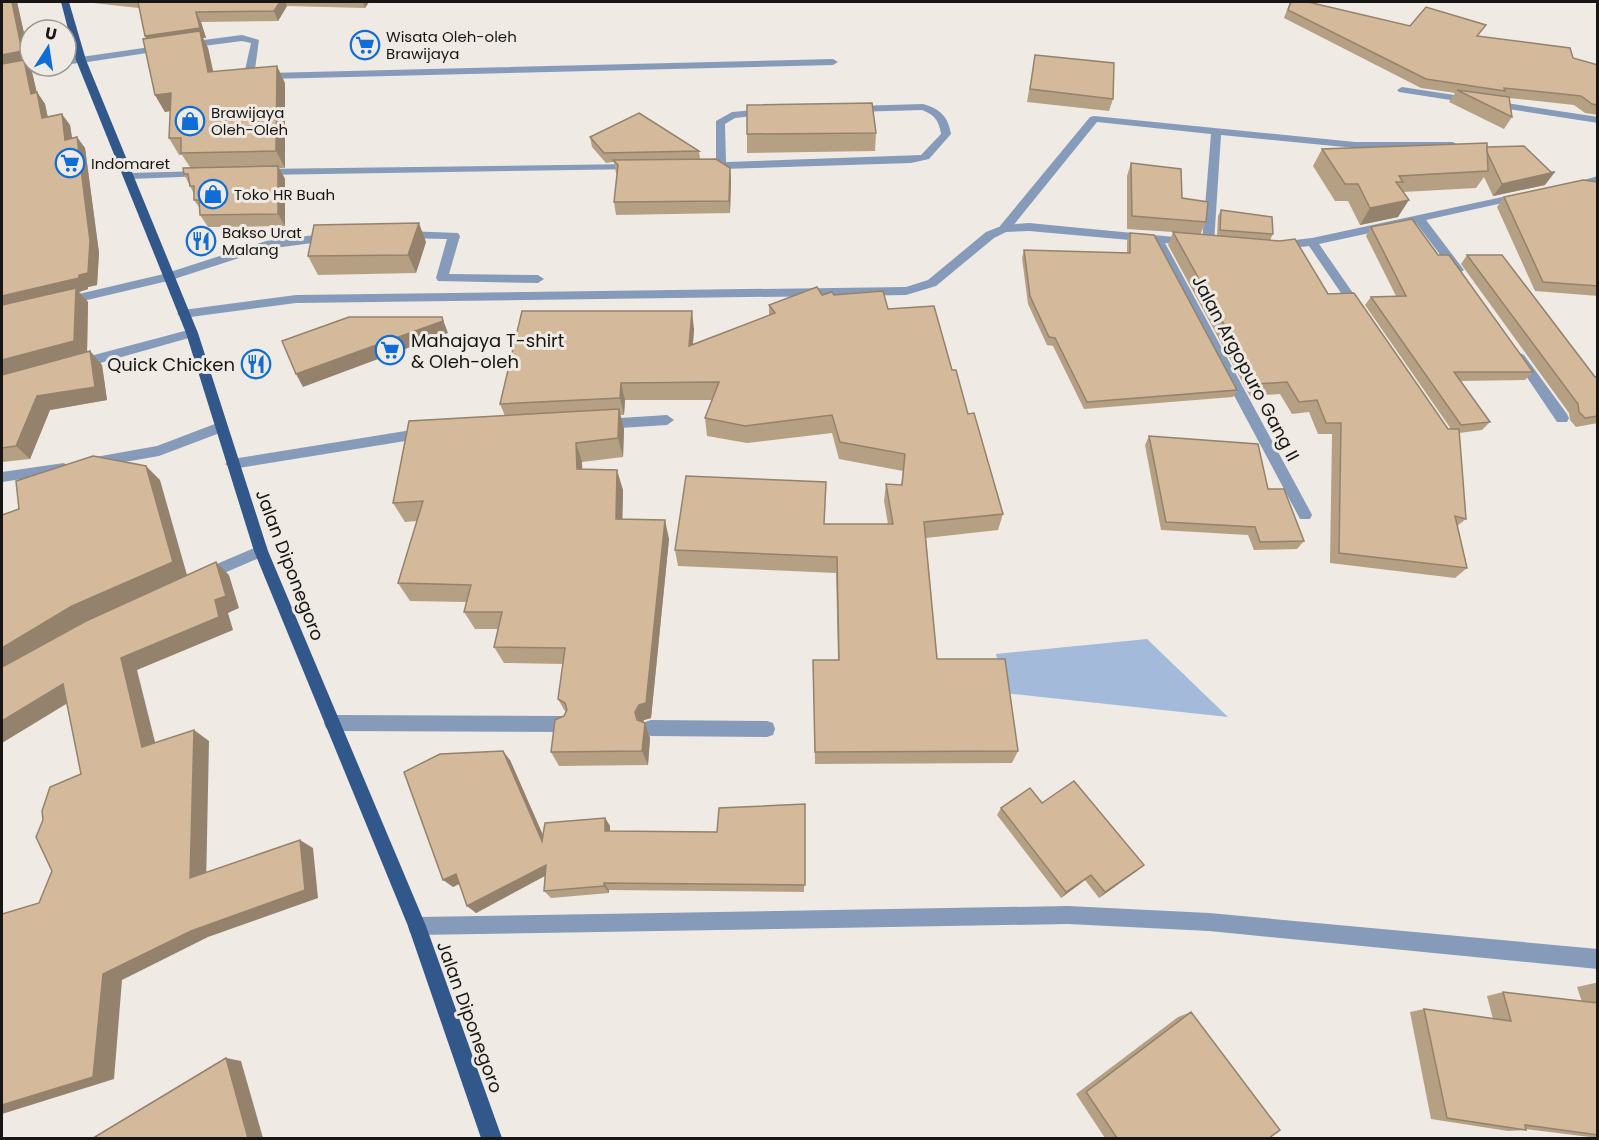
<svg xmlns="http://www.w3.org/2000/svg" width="1599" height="1140" font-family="Poppins,sans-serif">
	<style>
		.water { fill: #a3bada }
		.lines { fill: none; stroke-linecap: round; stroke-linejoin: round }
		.lane { fill: #859bb9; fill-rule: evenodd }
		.street { fill: #859bb9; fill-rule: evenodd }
		.primary { fill: #31578b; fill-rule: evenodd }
		.wall { fill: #b6a084 }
		.shaded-wall { fill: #94826c }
		.building { fill: #d4ba9a; stroke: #94826c; stroke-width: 1.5 }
		.labels { text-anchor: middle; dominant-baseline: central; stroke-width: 6; stroke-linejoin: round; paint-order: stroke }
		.far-poi-label { font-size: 15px; fill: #171614; stroke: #efeae4; text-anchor: start }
		.poi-label { font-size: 18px; fill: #171614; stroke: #efeae4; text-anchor: start }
		.street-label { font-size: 18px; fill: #171614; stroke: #efeae4 }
	</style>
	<rect width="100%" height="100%" fill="#efeae4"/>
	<!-- water -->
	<polygon class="water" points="1147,639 1228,717 1005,693 996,654"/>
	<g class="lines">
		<!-- lane -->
		<g class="lane">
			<polygon points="242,35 259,40 255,69 269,73 833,59 838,62 833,65 268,79 245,70 251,43 242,41 188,48 183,45 188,42"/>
			<polygon points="164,45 169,48 167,50 81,63 76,60 81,57"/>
			<path d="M923 104C940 109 948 116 951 134L929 159 911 163 721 169H709L704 166 716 163V121L732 112 767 109 772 112 771 114 735 118 725 124 726 162 921 155 941 134C939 121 935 115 922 110L854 112 849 109 854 106Z"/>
			<polygon points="1094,116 1355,142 1453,142 1458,145 1453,148 1355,148 1221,135 1214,243 1208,247 1202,243 1211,134 1097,122 1008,232 1000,232 1000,226 1090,117"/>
			<polygon points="634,164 638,165 638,169 262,175 257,172 262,169"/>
			<polygon points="202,171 207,174 206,176 130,179 125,176 130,173"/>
			<polygon points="406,231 458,233 460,236 449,274 538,275 544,279 538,283 438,281 436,278 447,239 402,238 402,232"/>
			<polygon points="331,233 335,234 335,240 267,249 168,281 162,277 164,274 266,241"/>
			<polygon points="667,415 674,420 667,425 604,429 597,424 604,419"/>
			<polygon points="424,428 431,433 424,438 232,469 225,464 232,459"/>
			<polygon points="261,545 266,547 268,551 266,555 208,580 198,580 195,576 198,572"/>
			<polygon points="332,715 565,716 571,719 573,724 571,729 565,732 332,731 326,728 324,723 326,718"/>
			<polygon points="651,720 767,721 773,723 775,729 773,735 767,737 651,736 645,734 643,728 645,722"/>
		</g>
		<!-- street -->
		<g class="street">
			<polygon points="81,57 86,60 84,62 66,65 66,59"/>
			<polygon points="30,65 49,66 2,76 2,70"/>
			<polygon points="1402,87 1598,117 1598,123 1399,92 1397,90"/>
			<polygon points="1598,176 1598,182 1571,188 1566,185"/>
			<polygon points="1521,193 1525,194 1525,198 1426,220 1464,270 1458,274 1454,273 1416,223 1319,244 1364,309 1358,313 1354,312 1309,246 1278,250 1272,246 1278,242 1312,238"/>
			<polygon points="1029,223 1195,239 1195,245 1191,246 1165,243 1310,511 1312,515 1310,519 1300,519 1152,242 1029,231 1006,232 994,238 936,286 906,295 296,303 183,318 177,314 183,310 296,295 906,287 928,280 986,232 1004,225"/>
			<polygon points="168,273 174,277 172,280 66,305 60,301 66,297"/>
			<polygon points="192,329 196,330 196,336 79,369 73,364 79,359"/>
			<polygon points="1520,353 1524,355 1567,414 1569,418 1567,422 1557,422 1516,361 1516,355"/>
			<polygon points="220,422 225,423 227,427 225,431 159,456 90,468 83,463 90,458 157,446"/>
			<polygon points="64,463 71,468 69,472 2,482 2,472"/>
			<polygon points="1068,906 1209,913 1598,949 1598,969 1209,931 1068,924 417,935 410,933 408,926 410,919 417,917"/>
		</g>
		<!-- primary -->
		<polygon class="primary" points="61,2 69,2 86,60 198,333 268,551 426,926 502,1138 481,1138 408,926 254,551 186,333 76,60"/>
	</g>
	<!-- wall -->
	<g class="wall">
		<polygon points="2,2 17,2 30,60 30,63 27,63 32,72 37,93 45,104 48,117 70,125 72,138 85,148 99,253 97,285 88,287 88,289 79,292 88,302 87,352 90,351 102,365 107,400 50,410 30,459 2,462"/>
		<polygon points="84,2 369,2 365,8 287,6 278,21 201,22 206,38 203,38 208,48 213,72 285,83 285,168 279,168 285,179 285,226 208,227 200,215 199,207 194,200 194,194 184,174 190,167 182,155 179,155 169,138 170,111 165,112 155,95 146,39 139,8"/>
		<polygon points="1290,2 1410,26 1478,37 1598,65 1598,115 1585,113 1574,105 1509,98 1512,117 1504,129 1449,102 1455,93 1421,88 1284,18"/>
		<polygon points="1035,55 1113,99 1109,111 1027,102"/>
		<polygon points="876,133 875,151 747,153 747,134"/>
		<polygon points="590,137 699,151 700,159 730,168 731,180 730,213 616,215 614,202 617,174 616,173 614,162 606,163 592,147"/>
		<polygon points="1487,147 1545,185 1493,196 1484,177 1476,188 1403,192 1398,217 1360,225 1348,201 1335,201 1313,166 1322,149"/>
		<polygon points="1131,163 1182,198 1206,222 1200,235 1217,236 1218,216 1221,210 1273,234 1270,240 1328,294 1448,429 1451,429 1365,305 1371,297 1396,296 1366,236 1371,227 1438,255 1533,372 1525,380 1460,381 1490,422 1482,430 1459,433 1466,519 1457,526 1467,568 1455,578 1330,563 1332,434 1318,434 1309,412 1292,414 1280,394 1250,396 1168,245 1173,232 1127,229 1127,176"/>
		<polygon points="1598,182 1598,296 1535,291 1497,207 1504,197"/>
		<polygon points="1130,233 1237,390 1233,397 1084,409 1053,346 1047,345 1028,304 1022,258 1024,250 1127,253 1127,241"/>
		<polygon points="426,242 416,273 318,275 308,256"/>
		<polygon points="1467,255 1595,377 1598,376 1598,423 1576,427 1570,420 1569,413 1461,264"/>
		<polygon points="822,295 834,295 888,309 952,370 1003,514 998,530 926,538 937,659 1018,751 1012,763 815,764 813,660 838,660 836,573 678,566 675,550 824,524 888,524 884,501 886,484 901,485 903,471 839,459 832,433 747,443 707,436 705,418 712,400 625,400 624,415 620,415 624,429 623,457 582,462 582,469 623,490 622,519 669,539 651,718 644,720 643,723 645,723 650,738 648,765 559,766 551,752 566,713 558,699 563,664 504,663 494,647 498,629 475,629 464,612 466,602 410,601 398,583 417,521 405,522 393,503 505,416 500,404 694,329 693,345 769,315 769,305"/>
		<polygon points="1149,436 1268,489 1304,541 1297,549 1254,550 1248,535 1161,530 1145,445"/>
		<polygon points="510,760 543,835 605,818 610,826 610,831 717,832 805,804 804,892 609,890 609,893 551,898 544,891 545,876 476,913 459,884 453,887"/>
		<polygon points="1042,803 1144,865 1099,898 1085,880 1061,898 997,815 1001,808"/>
		<polygon points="1595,983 1598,983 1598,1138 1525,1129 1526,1130 1508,1131 1431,1119 1410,1012 1424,1009 1493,1019 1487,996 1503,992 1582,1002 1577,987"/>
		<polygon points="1191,1012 1269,1138 1105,1138 1076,1094 1178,1017"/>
	</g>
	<!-- shaded-wall -->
	<g class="shaded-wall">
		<polygon points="12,2 17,2 30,60 30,63 27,63 32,72 39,103 37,92 45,104 50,130 2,69 2,55"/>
		<polygon points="280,2 285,2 287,6 278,21 274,11"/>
		<polygon points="363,2 369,2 365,8"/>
		<polygon points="196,12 201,22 206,38 203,38 208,48 217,89 150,45 145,36"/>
		<polygon points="277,66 285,83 285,168 276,151"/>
		<polygon points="171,93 181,109 165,112 155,95"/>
		<polygon points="62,114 70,125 74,151 65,140"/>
		<polygon points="77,137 85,148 99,253 97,285 88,287 88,289 79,292 88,302 87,355 2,378 2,296 79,275"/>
		<polygon points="278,166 285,179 285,226 278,214"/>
		<polygon points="730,168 731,180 730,213 729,201"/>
		<polygon points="1555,172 1545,185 1493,196 1502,184"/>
		<polygon points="1409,200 1398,217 1360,225 1370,208"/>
		<polygon points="419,223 426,242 416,273 408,255"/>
		<polygon points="692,311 694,329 691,364 689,346"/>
		<polygon points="442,317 448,333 303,387 296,374"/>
		<polygon points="90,351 102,365 107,400 50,410 30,459 16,446 37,396"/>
		<polygon points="621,383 625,400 624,415 620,398"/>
		<polygon points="619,409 624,429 623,457 618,438"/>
		<polygon points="576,443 582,462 583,488 577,469"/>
		<polygon points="146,466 160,480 187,575 2,671 2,648"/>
		<polygon points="617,470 623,490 622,538 616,519"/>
		<polygon points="665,520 669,539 651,718 644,720 641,727 635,712 639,705"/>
		<polygon points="216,562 229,575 239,608 228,613 233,630 137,670 159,758 142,747 121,658 215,600"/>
		<polygon points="63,684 81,695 2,743 2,721"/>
		<polygon points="645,723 650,738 648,765 642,751"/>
		<polygon points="194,730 209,741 206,886 190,878"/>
		<polygon points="503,751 510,760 549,849 542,841"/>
		<polygon points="605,818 610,826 610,839 605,831"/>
		<polygon points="300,840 313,848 318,898 208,937 122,980 114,1079 2,1114 2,1105 103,974"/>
		<polygon points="546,865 552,872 476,913 467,906"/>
		<polygon points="1144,865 1137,871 1099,898 1105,892"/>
		<polygon points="456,874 465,881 453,887 443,880"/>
		<polygon points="1091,875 1085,880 1061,898 1066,892"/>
		<polygon points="604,883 609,890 609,893 604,886"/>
		<polygon points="226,1058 241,1061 263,1138 248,1138"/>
	</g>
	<!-- building -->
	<g class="building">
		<polygon points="2,2 12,2 22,51 2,55"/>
		<polygon points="138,2 280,2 274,11 196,12 200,28 145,36"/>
		<polygon points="1291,2 1308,2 1410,26 1426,7 1486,25 1477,36 1570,48 1573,58 1598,65 1598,105 1592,104 1581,96 1504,88 1505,91 1426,79 1288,10"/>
		<polygon points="200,31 208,72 277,66 276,151 181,153 181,138 169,138 171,93 155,95 143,39"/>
		<polygon points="1035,55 1114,63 1113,99 1030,89"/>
		<polygon points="24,60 31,94 37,92 42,118 62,114 65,140 77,137 90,241 88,273 79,275 79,278 2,296 2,64"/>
		<polygon points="1457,90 1509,97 1512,117"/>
		<polygon points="872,103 876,133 747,134 747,105"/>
		<polygon points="639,113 699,151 604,153 590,137"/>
		<polygon points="1487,143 1488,171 1399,176 1403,182 1396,182 1409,200 1370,208 1358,184 1345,184 1322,149"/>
		<polygon points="1524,146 1551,172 1555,172 1502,184 1487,152 1487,147"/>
		<polygon points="716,159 730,168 729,201 614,202 618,165 613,160"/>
		<polygon points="1131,163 1181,169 1182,198 1208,202 1206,222 1132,216"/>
		<polygon points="278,166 278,214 200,215 199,200 194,200 194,186 190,186 188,174 184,174 183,168"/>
		<polygon points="1583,180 1598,182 1598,286 1543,282 1504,197"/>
		<polygon points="1221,210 1272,217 1273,234 1220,230"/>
		<polygon points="1412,219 1438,255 1449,255 1533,372 1454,372 1490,422 1461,425 1371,297 1406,296 1371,227"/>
		<polygon points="419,223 408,255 308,256 314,225"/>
		<polygon points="1173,232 1280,241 1295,239 1328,294 1354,293 1448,429 1459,429 1466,519 1455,516 1467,568 1339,553 1341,423 1326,423 1317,400 1299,402 1287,382 1257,384"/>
		<polygon points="1130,233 1154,235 1237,390 1087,402 1055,338 1049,337 1030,296 1024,250 1130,253"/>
		<polygon points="1467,255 1502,255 1595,377 1598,376 1598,416 1585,418 1579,412 1578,404"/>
		<polygon points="817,287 822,295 832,292 834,295 883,291 888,309 934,306 952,370 956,370 968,414 974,413 1003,514 924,522 937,659 1005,659 1018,751 815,752 813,660 839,660 837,557 675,550 686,476 826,482 824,524 893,524 886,484 902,485 905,454 840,442 832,415 745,426 705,418 719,382 621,383 620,398 500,404 522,311 692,311 689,346 775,313 769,305"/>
		<polygon points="76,288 74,341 2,360 2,305"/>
		<polygon points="349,317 442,317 443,321 296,374 282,341"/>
		<polygon points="90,351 95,387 37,396 16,446 2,448 2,375"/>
		<polygon points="619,409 618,438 576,443 577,469 617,470 616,519 665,520 646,703 639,705 635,712 637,720 645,723 642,751 551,752 555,720 564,716 567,710 565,703 558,699 565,648 494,647 502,612 464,612 471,585 398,583 423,501 393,503 409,421"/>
		<polygon points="1149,436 1258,444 1268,489 1284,489 1304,541 1260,542 1255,527 1166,522"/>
		<polygon points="93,456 146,466 173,562 72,606 2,648 2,515 19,509 16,481"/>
		<polygon points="216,562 226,596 215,600 219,617 121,658 142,747 194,730 190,878 300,840 305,890 191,931 103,974 93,1077 2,1105 2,914 39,903 52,871 36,837 43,820 42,811 50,787 81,774 63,684 2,721 2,667 86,621"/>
		<polygon points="503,751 542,841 545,823 605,818 605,831 717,832 719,808 805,804 805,885 604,883 604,886 544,891 546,865 467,906 456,874 443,880 404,772 440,754"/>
		<polygon points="1074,781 1144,865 1105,892 1091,875 1066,892 1001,808 1030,788 1042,803"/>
		<polygon points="1503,992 1598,1003 1598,1135 1525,1125 1526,1130 1447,1118 1424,1009 1511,1021"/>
		<polygon points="1191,1012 1280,1130 1269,1138 1117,1138 1086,1092"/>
		<polygon points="226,1058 248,1138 93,1138"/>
	</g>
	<!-- icons -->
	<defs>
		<g id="supermarket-ring" transform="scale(1.5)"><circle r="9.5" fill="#efeae4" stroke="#116dd6" stroke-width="1.5"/><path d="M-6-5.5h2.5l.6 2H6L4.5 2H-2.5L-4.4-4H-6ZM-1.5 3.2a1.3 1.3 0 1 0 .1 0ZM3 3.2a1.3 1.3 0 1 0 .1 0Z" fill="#116dd6"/></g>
		<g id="shop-ring" transform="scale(1.5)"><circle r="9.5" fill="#efeae4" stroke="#116dd6" stroke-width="1.5"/><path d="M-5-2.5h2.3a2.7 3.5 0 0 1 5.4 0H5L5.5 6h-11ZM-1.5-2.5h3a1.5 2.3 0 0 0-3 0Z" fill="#116dd6"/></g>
		<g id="restaurant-ring" transform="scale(1.5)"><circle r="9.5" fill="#efeae4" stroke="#116dd6" stroke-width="1.5"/><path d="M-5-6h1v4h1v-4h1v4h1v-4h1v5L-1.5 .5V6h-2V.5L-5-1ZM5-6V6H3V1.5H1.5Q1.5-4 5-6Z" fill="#116dd6"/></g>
	</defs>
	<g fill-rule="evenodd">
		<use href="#supermarket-ring" x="365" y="45"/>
		<use href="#shop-ring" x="190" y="121"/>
		<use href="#supermarket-ring" x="70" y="163"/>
		<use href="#shop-ring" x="213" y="194"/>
		<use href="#restaurant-ring" x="201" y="241"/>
		<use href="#supermarket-ring" x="390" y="350"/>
		<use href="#restaurant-ring" x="256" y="364"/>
	</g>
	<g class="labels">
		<!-- far-poi labels -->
		<g class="far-poi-label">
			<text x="386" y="36">Wisata Oleh-oleh<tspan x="386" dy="17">Brawijaya</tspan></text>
			<text x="211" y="112">Brawijaya<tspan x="211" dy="17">Oleh-Oleh</tspan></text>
			<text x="91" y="163">Indomaret</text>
			<text x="234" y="194">Toko HR Buah</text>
			<text x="222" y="232">Bakso Urat<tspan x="222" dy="17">Malang</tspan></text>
		</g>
		<!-- poi labels -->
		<g class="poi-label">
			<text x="411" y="340">Mahajaya T-shirt<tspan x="411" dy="21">&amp; Oleh-oleh</tspan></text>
			<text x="235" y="364" text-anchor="end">Quick Chicken</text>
		</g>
		<!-- street labels -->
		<g class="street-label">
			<text transform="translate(1246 368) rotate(62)">Jalan Argopuro Gang II</text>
			<text transform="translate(290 565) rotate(69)">Jalan Diponegoro</text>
			<text transform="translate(470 1017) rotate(70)">Jalan Diponegoro</text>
		</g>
	</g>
	<!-- border -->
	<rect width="1599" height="1140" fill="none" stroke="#171614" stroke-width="6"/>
	<!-- north arrow -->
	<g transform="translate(48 48) rotate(12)"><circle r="28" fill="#efeae4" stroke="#999591" stroke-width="1.5"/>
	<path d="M0-4.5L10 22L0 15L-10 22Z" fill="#116dd6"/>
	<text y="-9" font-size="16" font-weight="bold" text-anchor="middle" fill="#171614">U</text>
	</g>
</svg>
